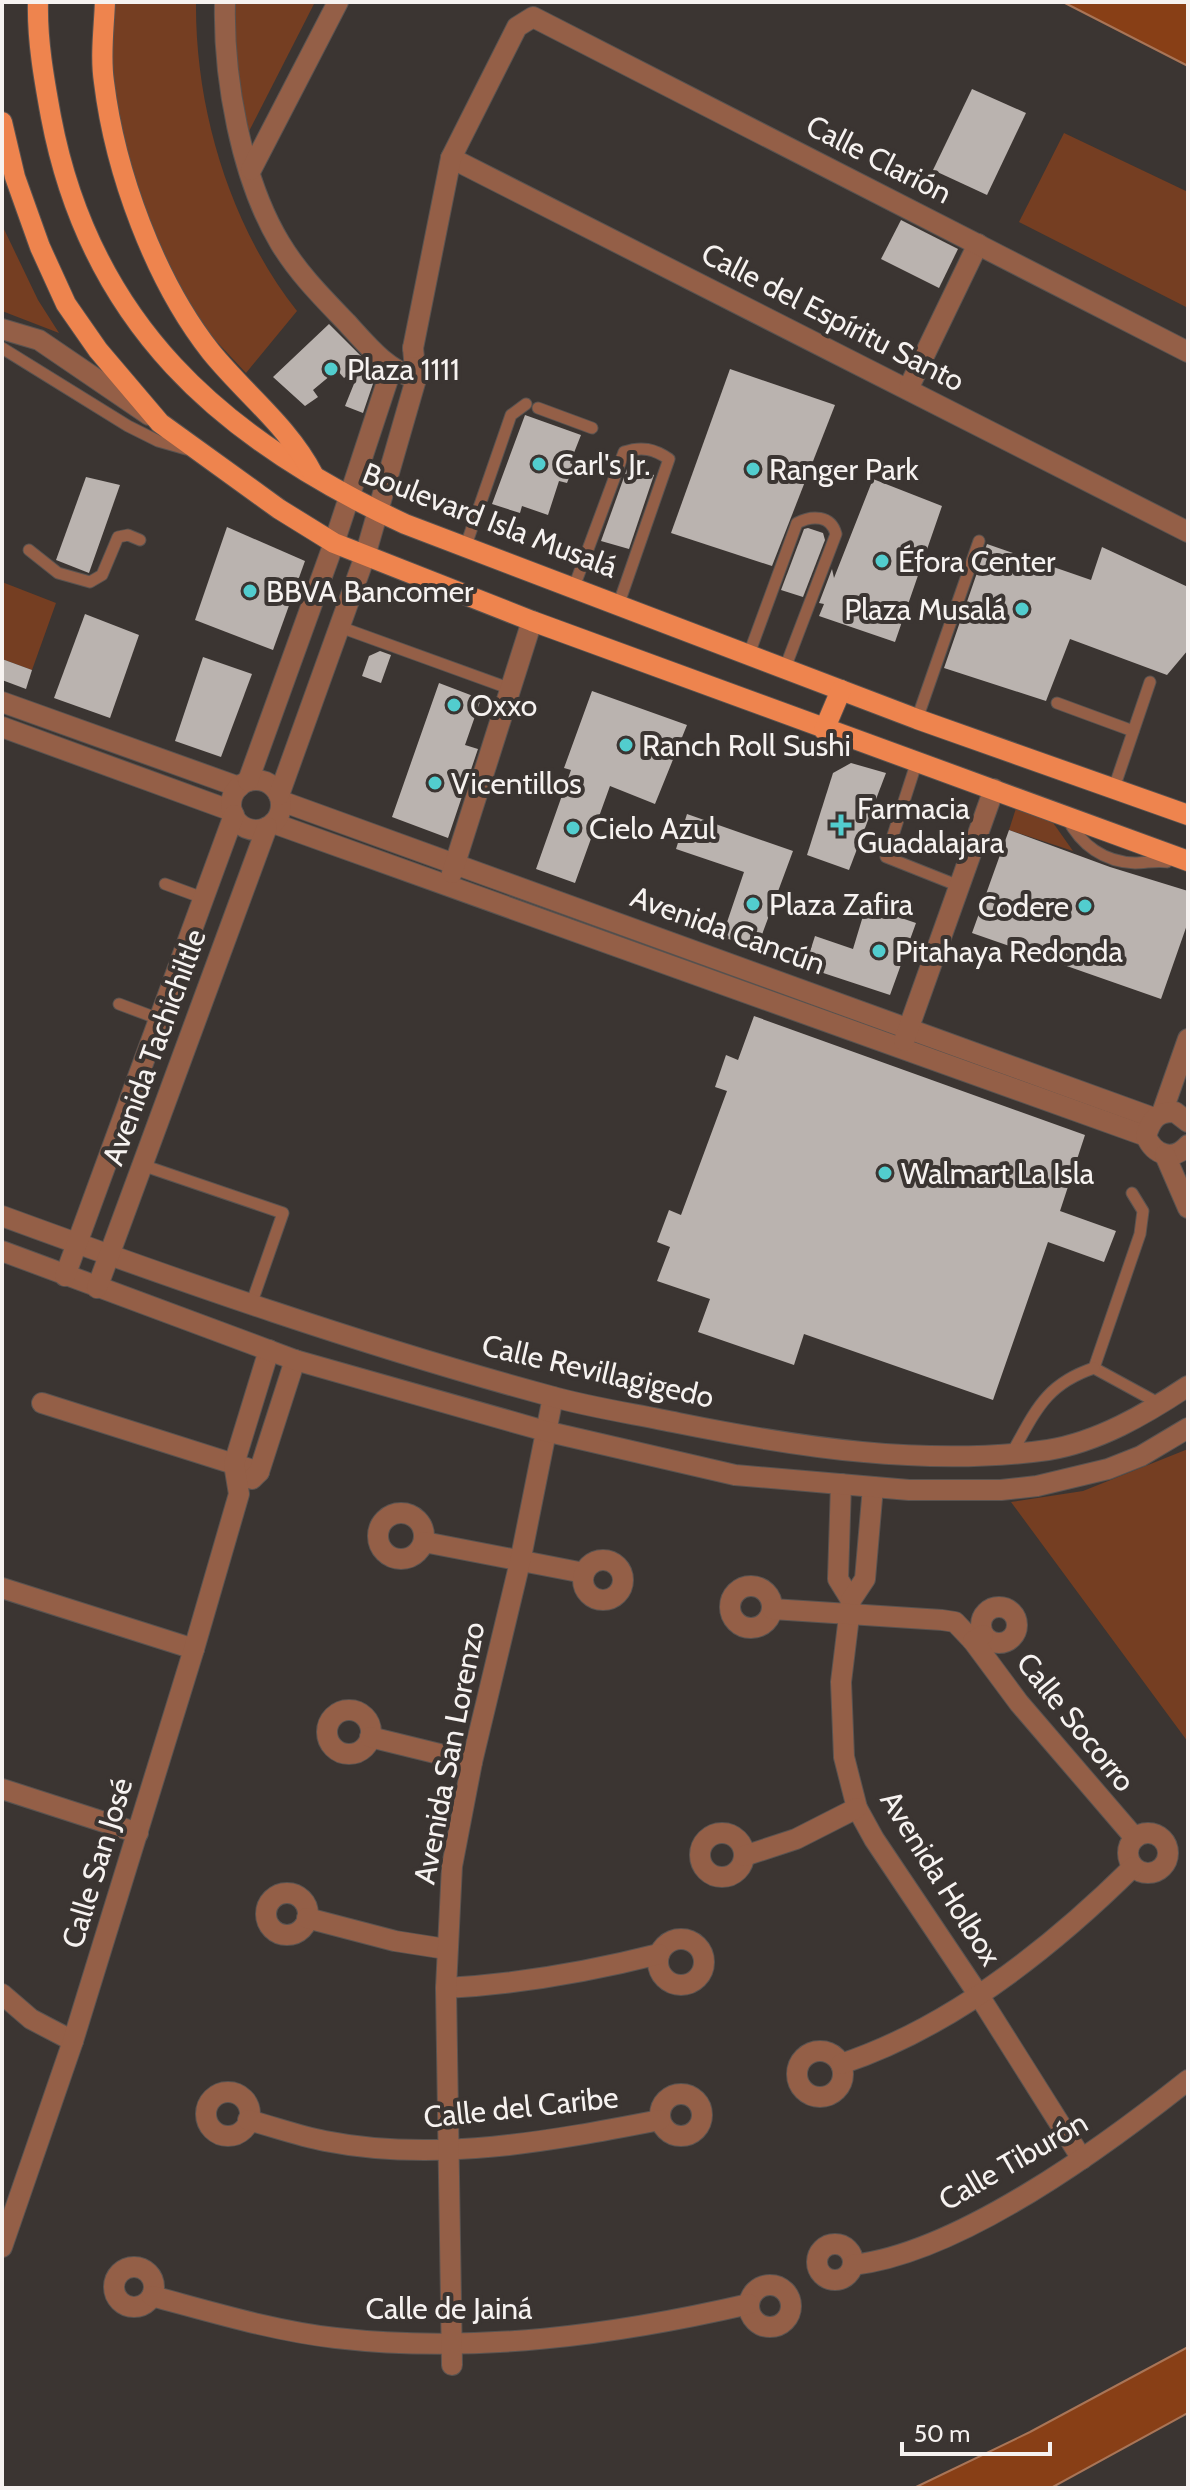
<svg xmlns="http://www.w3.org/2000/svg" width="1190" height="2490" font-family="Cabin,sans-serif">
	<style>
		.green { fill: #753e22 }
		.water { fill: #883f16; stroke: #a97557; stroke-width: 2 }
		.building { fill: #bab3af }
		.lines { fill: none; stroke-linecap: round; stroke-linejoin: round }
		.service-casing { stroke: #595350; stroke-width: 13 }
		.minor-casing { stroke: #595350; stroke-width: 22 }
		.tertiary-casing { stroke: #595350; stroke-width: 22 }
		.primary-casing { stroke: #595350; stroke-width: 22 }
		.service { stroke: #945f47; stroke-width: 11 }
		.minor { stroke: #945f47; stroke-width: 20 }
		.tertiary { stroke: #945f47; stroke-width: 20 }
		.primary { stroke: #ee844e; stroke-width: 20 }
		.poi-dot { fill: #52cdce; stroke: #3b3532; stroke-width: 3 }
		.labels { text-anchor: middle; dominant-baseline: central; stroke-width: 8; stroke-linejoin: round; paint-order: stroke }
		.street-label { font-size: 30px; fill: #f6f2f0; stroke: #3b3532 }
		.poi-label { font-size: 30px; fill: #f6f2f0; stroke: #3b3532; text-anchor: start }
	</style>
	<rect width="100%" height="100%" fill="#3b3532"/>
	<!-- green -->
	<g class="green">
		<path d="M111 2H196C195 109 230 226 297 311L246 373 202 326 148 226 117 113 109 67Z"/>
		<polygon points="226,2 315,2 244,141"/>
		<polygon points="1064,133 1188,192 1188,308 1019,222"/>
		<polygon points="2,225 38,300 59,333 2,311"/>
		<polygon points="2,582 56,603 32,670 2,659"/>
		<polygon points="1018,802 1049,817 1073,851 1009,830"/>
		<polygon points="1188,1449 1188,1742 1011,1502 1083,1491"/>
	</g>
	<!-- water -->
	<g class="water">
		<polygon points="1063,2 1188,2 1188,66"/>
		<polygon points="1188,2347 1188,2413 1051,2488 914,2488 1030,2432"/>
	</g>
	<!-- building -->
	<g class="building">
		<polygon points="972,89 1026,113 987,195 933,170"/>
		<polygon points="901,220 958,249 939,288 881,259"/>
		<polygon points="329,324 377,372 363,413 345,406 362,364 344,378 337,370 313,390 318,397 305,406 273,377"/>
		<polygon points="730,369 835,405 772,566 671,533"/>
		<polygon points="525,415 581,435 570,463 574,465 567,483 559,481 548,515 522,506 520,513 492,504"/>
		<polygon points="628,466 654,475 629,549 601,541"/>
		<polygon points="86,477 120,485 89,573 56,560"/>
		<polygon points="873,479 942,506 895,642 819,616 824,604 819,603 832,569 834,578"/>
		<polygon points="227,527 305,561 273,650 195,620"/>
		<polygon points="808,528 823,533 825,540 803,597 781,590 804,529"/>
		<polygon points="987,544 1091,580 1102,547 1188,587 1188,650 1167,675 1070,639 1046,701 944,668"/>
		<polygon points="85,614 139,635 110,718 54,698"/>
		<polygon points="380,651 391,655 381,683 362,676 369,656"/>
		<polygon points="203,657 252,674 221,757 175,741"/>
		<polygon points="2,659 32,670 26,689 2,680"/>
		<polygon points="439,683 481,699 465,745 478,749 448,838 392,817"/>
		<polygon points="592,691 687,725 655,804 610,786 575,883 536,869 571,770 564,768"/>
		<polygon points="851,763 886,773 849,870 807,855 833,773"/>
		<polygon points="687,814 793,851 757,948 722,937 744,872 676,849"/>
		<polygon points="1009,830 1110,867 1188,891 1188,922 1161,999 972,933"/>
		<polygon points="866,906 916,923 890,995 805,967 815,936 853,949"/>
		<polygon points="754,1016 1085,1135 1060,1211 1116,1231 1104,1262 1048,1242 993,1400 804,1334 794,1365 698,1332 710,1299 657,1281 670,1247 657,1242 669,1210 681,1215 727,1091 715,1087 726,1055 738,1060"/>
	</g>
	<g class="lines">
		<!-- service casing -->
		<g class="service-casing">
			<g id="service">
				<polyline points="2,348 128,426 158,441 186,449"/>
				<polyline points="538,408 592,428"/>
				<polyline points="465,548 511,415 526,404"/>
				<polyline points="29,550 58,573 90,582 102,575 118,537 128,535 140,540"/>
				<path d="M574 587 624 452C642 446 654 449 669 459L619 603"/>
				<polyline points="340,627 511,689"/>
				<path d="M749 654 797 523C812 515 831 515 836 534L785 668"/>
				<polyline points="1057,703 1133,731"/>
				<polyline points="917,719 979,541"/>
				<polyline points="917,761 886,857 959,886"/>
				<polyline points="1114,788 1150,682"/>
				<path d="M1067 818C1081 845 1104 862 1135 863 1146 863 1157 860 1167 862L1169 859"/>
				<polyline points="165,884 203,898"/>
				<polyline points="119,1004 159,1019"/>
				<polyline points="142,1165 283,1213 252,1302"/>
				<polyline points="1132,1193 1143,1211 1140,1234 1094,1368 1160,1404"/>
				<path d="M1012 1453C1036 1410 1046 1384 1094 1368"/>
			</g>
		</g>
		<!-- minor casing -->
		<g class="minor-casing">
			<g id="minor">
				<path d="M225 2C223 77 241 178 280 243 298 273 322 297 346 322 368 346 385 368 416 379L413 348"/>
				<polyline points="451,158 1188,532"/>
				<polyline points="251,170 338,2"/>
				<polyline points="909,387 978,244"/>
				<polyline points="2,702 239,787"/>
				<polyline points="2,727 232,811"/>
				<polyline points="281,801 1154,1118"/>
				<polyline points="273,823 1146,1136"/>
				<polyline points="452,873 532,621"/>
				<polyline points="904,1041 994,789"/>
				<polyline points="1162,1113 1188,1039"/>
				<path d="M1188 1122 1175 1112C1157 1111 1151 1120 1146 1136 1154 1155 1173 1162 1188 1145"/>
				<polyline points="1165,1155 1188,1208"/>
				<polyline points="42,1403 259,1472"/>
				<polyline points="252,1479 259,1472 295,1360"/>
				<polyline points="841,1484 838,1579 851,1600"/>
				<polyline points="873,1487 865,1579 851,1600 841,1682 844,1757 857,1808 874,1839 978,1994 1082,2159"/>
				<circle cx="401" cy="1536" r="23"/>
				<polyline points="424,1542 584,1573"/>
				<circle cx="603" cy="1580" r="20"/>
				<circle cx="751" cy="1607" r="21"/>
				<polyline points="2,1588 194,1649"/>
				<circle cx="999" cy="1625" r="18"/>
				<polyline points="772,1609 942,1620 955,1622 973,1641"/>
				<polyline points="983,1635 973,1641 1019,1703 1135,1838"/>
				<circle cx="349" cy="1732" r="22"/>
				<polyline points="370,1737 472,1762"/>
				<polyline points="2,1789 138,1833"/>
				<circle cx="722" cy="1855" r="22"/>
				<circle cx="1148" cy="1853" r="20"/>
				<polyline points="744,1856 796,1839 857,1808"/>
				<circle cx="287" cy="1914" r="21"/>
				<polyline points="307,1918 395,1941 446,1949"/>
				<circle cx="681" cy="1962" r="23"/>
				<path d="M446 1988C519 1984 588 1972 659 1954"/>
				<polyline points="2,1994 31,2019 73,2041"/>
				<circle cx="820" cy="2074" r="23"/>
				<path d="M841 2064C950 2028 1052 1947 1133 1867"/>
				<circle cx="228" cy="2114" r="22"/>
				<circle cx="681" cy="2115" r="21"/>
				<path d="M248 2120C274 2127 299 2136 325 2141 436 2163 551 2141 660 2120"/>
				<circle cx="835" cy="2262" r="18"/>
				<polyline points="2,2247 73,2041 194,1649 239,1494 234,1464 269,1350"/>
				<path d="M853 2265C959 2253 1105 2146 1188 2080"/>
				<circle cx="134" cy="2287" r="20"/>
				<circle cx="770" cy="2306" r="21"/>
				<path d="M152 2296C212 2312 274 2331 336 2338 474 2354 615 2335 749 2304"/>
				<polyline points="452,2365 446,1988 452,1866 472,1762 520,1562 553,1397"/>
			</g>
		</g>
		<!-- tertiary casing -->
		<g class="tertiary-casing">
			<g id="tertiary">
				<polyline points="2,329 39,340 149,415"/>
				<polyline points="413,348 451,158 517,27 533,17 1188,352"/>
				<circle cx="256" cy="805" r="25"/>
				<polyline points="248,781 334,543 391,370"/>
				<polyline points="279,795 365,556 416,379"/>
				<path d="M2 1216C182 1282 365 1346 550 1396 592 1408 636 1414 678 1423 797 1447 926 1467 1048 1450 1098 1442 1146 1414 1188 1386"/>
				<polyline points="2,1251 295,1360 545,1431 735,1475 909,1490 1001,1490 1037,1486 1108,1469 1141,1456 1188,1428"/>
				<polyline points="65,1276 234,815"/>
				<polyline points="97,1288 267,827"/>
			</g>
		</g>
		<!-- primary casing -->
		<g class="primary-casing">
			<g id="primary">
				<path d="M38 2C37 40 44 79 51 117 90 323 221 439 405 524L917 719 1188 815"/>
				<path d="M105 2C104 28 100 56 104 82 115 172 155 281 211 352 245 394 288 426 313 474"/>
				<polyline points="2,122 15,177 40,247 66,304 98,350 160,423 279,509 334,543 532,621 1188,861"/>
				<polyline points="824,730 841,690"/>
			</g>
		</g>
		<!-- service -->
		<use href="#service" class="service"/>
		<!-- minor -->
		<use href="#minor" class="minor"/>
		<!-- tertiary -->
		<use href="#tertiary" class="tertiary"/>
		<!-- primary -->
		<use href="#primary" class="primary"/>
	</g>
	<!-- markers -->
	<g class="poi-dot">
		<circle cx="331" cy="369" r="8"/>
		<circle cx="539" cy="464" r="8"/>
		<circle cx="753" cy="469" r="8"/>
		<circle cx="882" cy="561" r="8"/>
		<circle cx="250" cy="591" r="8"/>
		<circle cx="1022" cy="609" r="8"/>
		<circle cx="454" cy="705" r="8"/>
		<circle cx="626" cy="745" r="8"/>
		<circle cx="435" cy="783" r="8"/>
		<path d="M837 813h8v8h8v8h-8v8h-8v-8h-8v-8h8z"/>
		<circle cx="573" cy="828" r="8"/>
		<circle cx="753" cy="904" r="8"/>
		<circle cx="1085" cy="906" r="8"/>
		<circle cx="879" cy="951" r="8"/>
		<circle cx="885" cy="1173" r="8"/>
	</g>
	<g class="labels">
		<!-- street labels -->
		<g class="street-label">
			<text transform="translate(879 159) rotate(27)">Calle Clarión</text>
			<text transform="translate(833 317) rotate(27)">Calle del Espíritu Santo</text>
			<text transform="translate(490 520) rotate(21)">Boulevard Isla Musalá</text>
			<text transform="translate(728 930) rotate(20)">Avenida Cancún</text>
			<text transform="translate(154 1047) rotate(-70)">Avenida Tachichiltle</text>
			<text transform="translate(598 1371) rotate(13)">Calle Revillagigedo</text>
			<text transform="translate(1076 1722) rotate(51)">Calle Socorro</text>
			<text transform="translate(449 1753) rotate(-79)">Avenida San Lorenzo</text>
			<text transform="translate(97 1863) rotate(-73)">Calle San José</text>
			<text transform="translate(941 1878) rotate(58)">Avenida Holbox</text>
			<text transform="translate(521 2107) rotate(-6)">Calle del Caribe</text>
			<text transform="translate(1013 2161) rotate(-30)">Calle Tiburón</text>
			<text x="449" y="2308">Calle de Jainá</text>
		</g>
		<!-- poi labels -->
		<g class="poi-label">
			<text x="347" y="369">Plaza 1111</text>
			<text x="555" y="464">Carl's Jr.</text>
			<text x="769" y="469">Ranger Park</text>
			<text x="898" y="561">Éfora Center</text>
			<text x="266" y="591">BBVA Bancomer</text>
			<text x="1006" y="609" text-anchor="end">Plaza Musalá</text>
			<text x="470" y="705">Oxxo</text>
			<text x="642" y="745">Ranch Roll Sushi</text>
			<text x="451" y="783">Vicentillos</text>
			<text x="857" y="808">Farmacia<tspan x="857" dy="34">Guadalajara</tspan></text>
			<text x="589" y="828">Cielo Azul</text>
			<text x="769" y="904">Plaza Zafira</text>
			<text x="1069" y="906" text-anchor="end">Codere</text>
			<text x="895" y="951">Pitahaya Redonda</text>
			<text x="901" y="1173">Walmart La Isla</text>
		</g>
	</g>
	<!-- border -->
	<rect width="1190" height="2490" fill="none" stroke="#f6f2f0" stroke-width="8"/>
	<!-- scale -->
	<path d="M902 2442v12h148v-12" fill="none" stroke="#f6f2f0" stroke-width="4"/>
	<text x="914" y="2442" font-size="24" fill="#f6f2f0" stroke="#3b3532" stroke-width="6" paint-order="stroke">50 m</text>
</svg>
